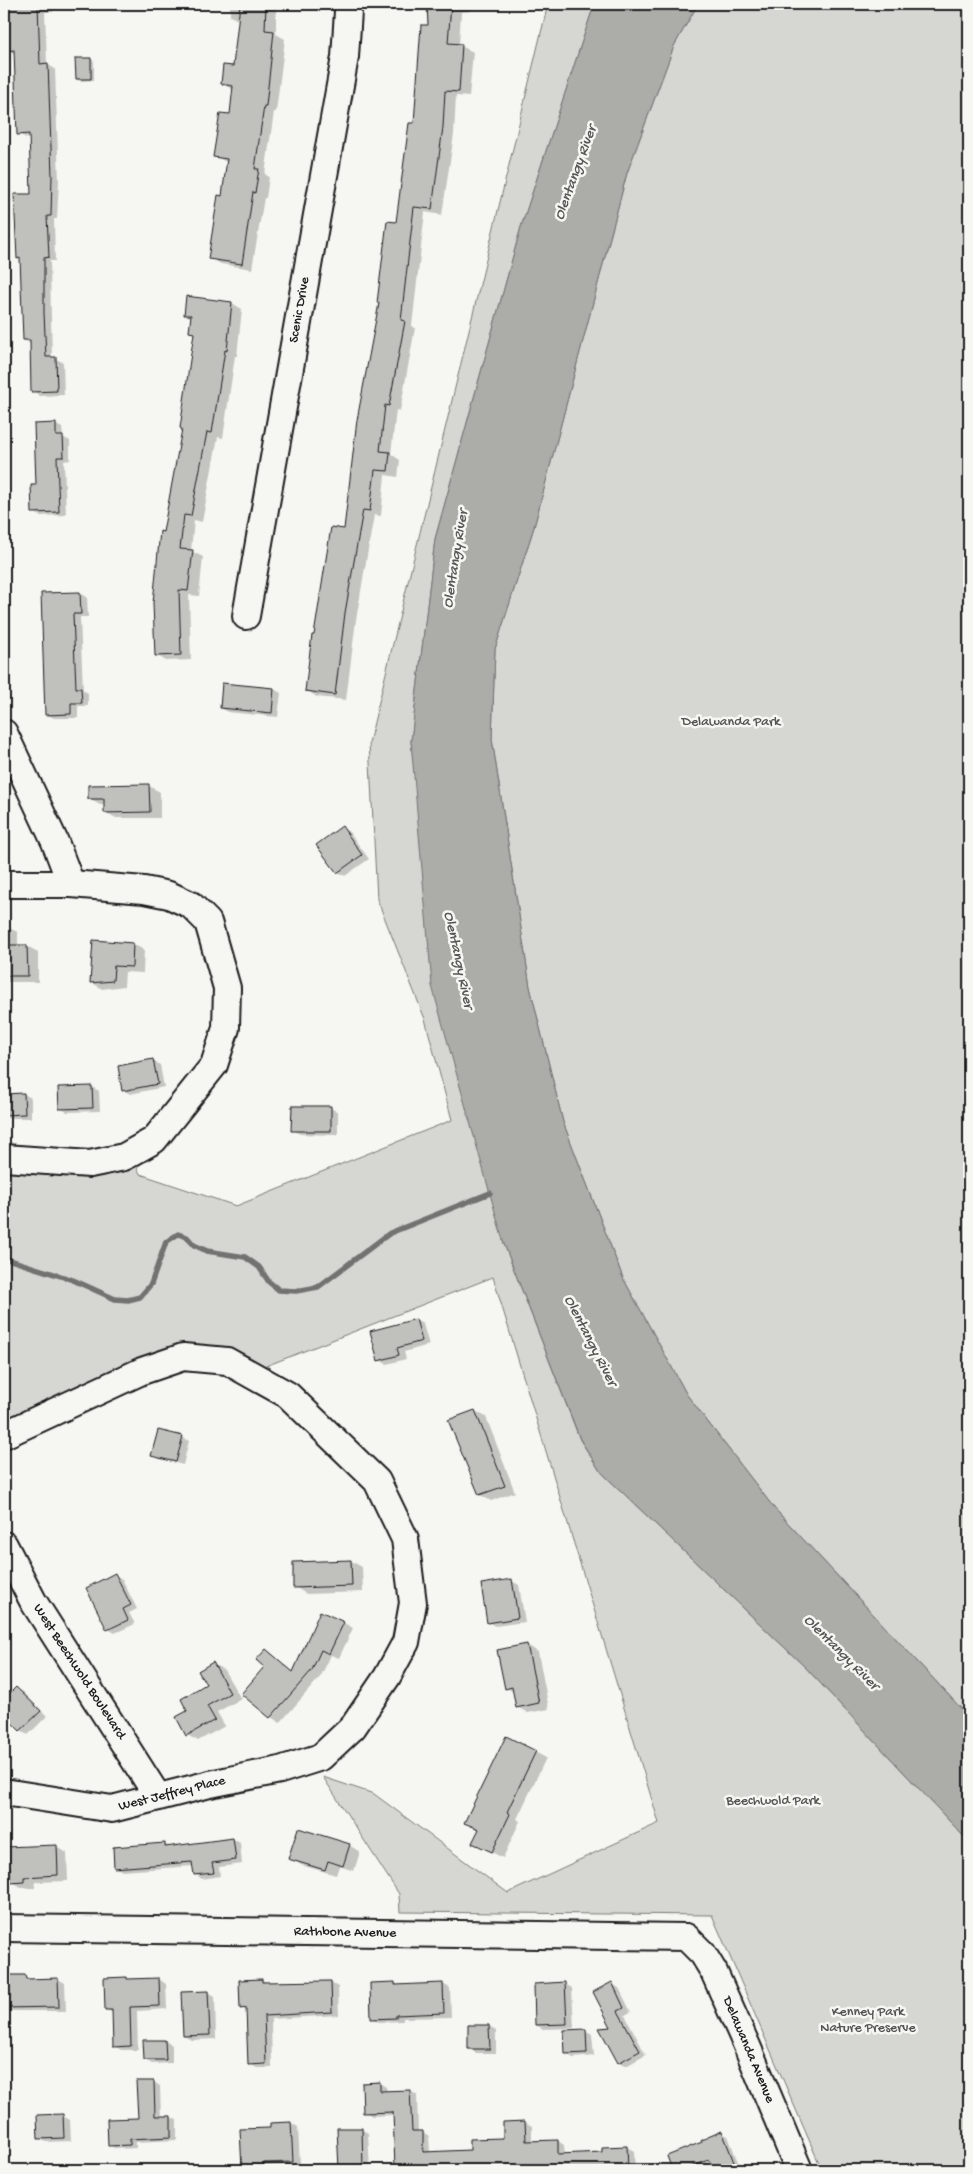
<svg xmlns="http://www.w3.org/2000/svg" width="973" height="2174" font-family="'Gochi Hand',sans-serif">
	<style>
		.green { fill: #d6d6d2; stroke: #797977 }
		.water { fill: #acaca9; stroke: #727271 }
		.shadow { fill: #0003 }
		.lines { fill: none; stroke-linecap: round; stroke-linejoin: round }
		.stream { stroke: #727271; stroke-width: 5.5 }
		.building { fill: #c0c0bd; stroke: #1c1c1c }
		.minor-casing { stroke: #1c1c1c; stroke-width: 30 }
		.minor { stroke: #f6f6f2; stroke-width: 26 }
		.labels { text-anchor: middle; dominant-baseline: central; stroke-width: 5; stroke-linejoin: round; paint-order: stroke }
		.street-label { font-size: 14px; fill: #1c1c1c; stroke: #f6f6f2 }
		.park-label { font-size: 14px; fill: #545453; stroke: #f6f6f2 }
		.water-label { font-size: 15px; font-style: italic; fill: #565654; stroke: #f6f6f2 }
	</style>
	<rect width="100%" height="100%" fill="#f6f6f2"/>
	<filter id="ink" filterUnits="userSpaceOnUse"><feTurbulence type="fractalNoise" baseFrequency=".02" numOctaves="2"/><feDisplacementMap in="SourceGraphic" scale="10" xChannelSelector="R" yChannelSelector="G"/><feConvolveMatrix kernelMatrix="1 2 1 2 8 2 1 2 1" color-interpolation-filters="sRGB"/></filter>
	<g filter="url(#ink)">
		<!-- green -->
		<g class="green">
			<polygon points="548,4 596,4 591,14 521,227 435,539 411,741 419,814 504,1244 580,1440 600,1471 806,1668 969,1842 969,2170 822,2170 712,1915 400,1912 399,1894 323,1777 374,1794 508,1893 659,1823 493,1277 248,1373 183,1357 4,1435 4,1158 131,1153 140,1174 236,1206 452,1120 425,1019 377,899 369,743"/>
			<polygon points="698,4 969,4 969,1717 774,1508 687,1395 623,1278 563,1122 530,987 492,739 495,649 534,527 627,173 674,46"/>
		</g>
		<!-- water -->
		<polygon class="water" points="596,4 698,4 674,46 627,173 534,527 495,649 492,739 530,987 563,1122 623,1278 687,1395 774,1508 969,1717 969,1842 806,1668 600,1471 580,1439 504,1244 432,986 411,741 435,539 521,227 591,14"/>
		<!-- shadow -->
		<g class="shadow">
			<polygon points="9,4 53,4 53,12 45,12 47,64 55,69 59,181 57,219 54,219 55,261 50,261 51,317 52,358 63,362 64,395 40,396 33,391 31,344 24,340 21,260 18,258 32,195 30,138 26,138 19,134 16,54 8,50"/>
			<polygon points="230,4 276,4 276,34 285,39 276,112 274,112 265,174 269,177 266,198 264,198 252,269 221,264 210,258 223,197 228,163 215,156 231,116 234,90 222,84 234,67 240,21 230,16"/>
			<polygon points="429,4 471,4 471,11 461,12 459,45 473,52 469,97 456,96 454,134 442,215 425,212 412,326 415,328 400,411 396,410 391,454 400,460 398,477 385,475 381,516 374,515 356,620 346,700 317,697 306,690 315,636 345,531 415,125 429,27"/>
			<polygon points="91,59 94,61 94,80 80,81 77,79"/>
			<polygon points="232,303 242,309 237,356 235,356 223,438 218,437 202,522 194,520 191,551 203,557 199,596 189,595 191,660 166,661 156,655 164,533 183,429 195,334 191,332 192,318 185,314"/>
			<polygon points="55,424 62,428 63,437 70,441 70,460 64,461 66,515 40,516 33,512 37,486"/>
			<polygon points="80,593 87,597 88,617 80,617 83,690 88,693 88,706 78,706 78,718 54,718 46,714 42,594"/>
			<polygon points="274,689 281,693 278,717 228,712 221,708"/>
			<polygon points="149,786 160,792 160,818 116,818 105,812 105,805 100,805 89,799"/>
			<polygon points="342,828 349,832 369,859 345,876 338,872 318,845"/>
			<polygon points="4,926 18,932 18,946 27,946 38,952 38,982 4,982"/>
			<polygon points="94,941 133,944 144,950 143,973 125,972 124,986 102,989 91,982"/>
			<polygon points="153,1061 160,1065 164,1087 130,1094 123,1090"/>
			<polygon points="92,1087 99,1091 100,1111 67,1112 60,1108 60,1088"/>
			<polygon points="24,1094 31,1098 31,1118 4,1118 4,1095"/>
			<polygon points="331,1108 338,1112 338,1135 300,1134 293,1130"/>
			<polygon points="416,1320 423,1324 429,1345 404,1352 406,1359 387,1364 379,1360"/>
			<polygon points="475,1411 486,1417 515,1492 491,1501 480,1495 449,1421"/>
			<polygon points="182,1437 189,1441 183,1465 160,1459 153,1455"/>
			<polygon points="351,1561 362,1567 363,1592 306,1594 295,1587"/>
			<polygon points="115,1575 122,1579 137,1609 129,1613 135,1624 115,1633 108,1629"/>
			<polygon points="512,1581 519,1585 525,1622 495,1626 488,1622"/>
			<polygon points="344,1623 353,1628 339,1658 331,1655 321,1676 280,1723 271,1717 266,1650 294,1672"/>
			<polygon points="527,1645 538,1652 549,1709 528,1713 517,1707 514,1692 506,1688"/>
			<polygon points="213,1664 224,1670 241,1699 217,1712 225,1726 198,1741 187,1735 189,1711 208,1685"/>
			<polygon points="16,1688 23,1692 47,1716 28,1735 21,1730 4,1713 4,1691 8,1696"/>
			<polygon points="535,1752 546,1758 517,1819 520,1821 503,1858 474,1843 480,1830 466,1822"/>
			<polygon points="233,1839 240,1843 242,1864 219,1867 220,1876 202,1879 195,1874 194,1866 122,1871 115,1867 165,1845 170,1847"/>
			<polygon points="349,1845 360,1852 354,1871 339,1866 336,1875 301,1865 290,1858"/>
			<polygon points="56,1846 67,1853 68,1881 35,1882 35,1888 23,1888 12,1882 11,1872 4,1869 4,1848"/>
			<polygon points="4,1976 25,1976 32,1980 58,1979 65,1983 66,2011 12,2011 4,2006"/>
			<polygon points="126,1978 130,1980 159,1979 166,1984 167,2009 137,2011 138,2050 121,2050 114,2046 113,2013 107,2010"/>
			<polygon points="262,1980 267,1983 331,1983 338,1987 339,2015 271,2019 272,2068 257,2068 249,2064 248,2012 241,2008"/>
			<polygon points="395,1983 400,1986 443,1984 450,1988 451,2017 403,2018 403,2021 379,2022 372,2018"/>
			<polygon points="565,1984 572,1988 574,2028 543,2029 536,2025 535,1985"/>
			<polygon points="612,1984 619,1988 631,2012 625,2015 646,2055 626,2066 619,2062 613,2028"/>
			<polygon points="208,1992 215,1996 216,2039 191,2040 184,2036"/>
			<polygon points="489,2026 496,2030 496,2053 476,2053 469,2049"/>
			<polygon points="585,2030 592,2034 594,2056 573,2058 566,2053"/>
			<polygon points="165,2041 172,2045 172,2063 152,2064 145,2060"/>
			<polygon points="154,2082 160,2086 161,2117 170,2117 177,2120 177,2140 136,2142 136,2148 116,2149 109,2145 139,2119"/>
			<polygon points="379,2083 386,2087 387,2092 410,2091 417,2095 418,2132 422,2132 429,2136 430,2153 472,2152 505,2139 525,2122 532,2126 532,2142 558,2141 564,2145 565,2155 604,2153 604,2148 627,2147 634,2151 635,2170 399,2170 397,2169 395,2115 372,2116 365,2112"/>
			<polygon points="63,2116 70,2120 71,2141 46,2142 39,2138 38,2117"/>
			<polygon points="291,2123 298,2127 300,2165 271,2166 271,2170 243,2170 271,2129 271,2124"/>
			<polygon points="361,2129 368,2133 370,2170 343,2170 340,2169"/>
			<polygon points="722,2133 728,2136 738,2162 745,2166 746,2170 674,2170 668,2157 704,2143"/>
		</g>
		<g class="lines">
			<!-- stream -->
			<polyline class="stream" points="4,1258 73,1280 115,1299 128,1300 140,1297 151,1284 166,1242 178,1234 187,1237 194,1245 207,1251 245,1257 259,1267 269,1282 279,1290 296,1291 318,1287 390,1233 490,1193"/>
		</g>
		<!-- building -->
		<g class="building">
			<polygon points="7,4 38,4 40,64 48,63 52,176 51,216 47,216 49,257 44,258 44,313 46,357 56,357 57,391 31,392 30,340 23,340 20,258 17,259 14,194 31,194 29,134 17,135 14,50 7,51"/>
			<polygon points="240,4 266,4 265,30 274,31 266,106 264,106 255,169 259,169 255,193 253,192 242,264 208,259 218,195 222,196 227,159 213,157 220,113 230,114 233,86 221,84 223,65 233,66"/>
			<polygon points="427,4 451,4 448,43 462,44 459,92 445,91 443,127 432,209 414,207 401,320 405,321 389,406 385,405 380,451 390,452 388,471 375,470 370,511 363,510 345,613 335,695 305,691 312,635 314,635 331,527 344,529 357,420 379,303 377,303 387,221 396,222 409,123 414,123 421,25 428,25"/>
			<polygon points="75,58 91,58 91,79 76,79"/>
			<polygon points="186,296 232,302 227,351 225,350 212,433 207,432 191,516 184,515 180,549 193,550 188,591 179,590 181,655 155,656 153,603 160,531 163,532 182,429 180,428 194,333 189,332 191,315 184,315"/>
			<polygon points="56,423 56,436 63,436 64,457 57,457 59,512 32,513 31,485 36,485 34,424"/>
			<polygon points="80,592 81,614 73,614 76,688 81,688 82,703 71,703 71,714 45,715 41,593"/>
			<polygon points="222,683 274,688 272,713 220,708"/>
			<polygon points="149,784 150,812 104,813 104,799 88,799 88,785"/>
			<polygon points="342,826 362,855 337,873 316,845"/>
			<polygon points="93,940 133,943 132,967 114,966 113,981 90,983"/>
			<polygon points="4,945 27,945 28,976 4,976"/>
			<polygon points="153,1059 158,1084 122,1091 118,1066"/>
			<polygon points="92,1086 93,1108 59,1109 58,1087"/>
			<polygon points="24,1093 25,1114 4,1115 4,1094"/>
			<polygon points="292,1106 331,1106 331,1131 291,1131"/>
			<polygon points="416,1319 422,1341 397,1348 399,1355 378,1361 370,1331"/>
			<polygon points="475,1410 505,1486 479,1495 448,1420"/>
			<polygon points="158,1430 183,1436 176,1462 151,1456"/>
			<polygon points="351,1560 352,1586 293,1588 293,1562"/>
			<polygon points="115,1573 131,1605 123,1609 128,1620 107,1630 86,1588"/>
			<polygon points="512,1579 518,1618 487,1623 481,1584"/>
			<polygon points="320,1611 344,1622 329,1654 321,1650 312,1670 270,1718 241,1694 264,1667 256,1660 266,1649 293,1672"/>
			<polygon points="527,1644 539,1703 516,1708 512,1687 505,1689 497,1650"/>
			<polygon points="213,1662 230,1693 207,1706 215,1720 186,1736 176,1717 187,1711 181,1699 206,1684 198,1671"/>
			<polygon points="16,1687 41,1711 20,1731 4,1715 4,1699"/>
			<polygon points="506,1736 536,1751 507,1812 510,1814 492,1852 472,1843 479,1829 464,1823"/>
			<polygon points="298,1828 350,1844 343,1866 328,1861 325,1870 288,1859"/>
			<polygon points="233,1838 236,1860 212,1863 214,1873 194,1875 192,1862 114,1868 113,1847 165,1843 165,1847"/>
			<polygon points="57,1845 58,1875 24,1877 24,1882 10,1883 10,1866 4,1866 4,1847"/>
			<polygon points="4,1975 25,1975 26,1979 58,1978 59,2007 4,2008"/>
			<polygon points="127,1977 127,1979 159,1978 160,2006 130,2007 131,2046 113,2047 112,2010 105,2010 104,1978"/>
			<polygon points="262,1979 262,1982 331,1981 332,2012 264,2016 266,2064 248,2065 246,2008 240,2009 239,1980"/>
			<polygon points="395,1982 395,1985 443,1983 444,2013 396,2015 396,2018 371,2019 370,1983"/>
			<polygon points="565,1982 567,2024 535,2025 534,1984"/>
			<polygon points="612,1982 624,2008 618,2011 640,2051 618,2063 599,2028 611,2027 593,1992"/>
			<polygon points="208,1991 210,2035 183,2036 181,1992"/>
			<polygon points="468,2025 489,2025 490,2049 468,2049"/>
			<polygon points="586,2029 587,2053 565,2054 564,2030"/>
			<polygon points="143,2040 165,2040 166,2060 144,2060"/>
			<polygon points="136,2081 154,2081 155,2116 171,2116 171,2137 130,2139 130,2145 108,2146 107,2119 138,2118"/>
			<polygon points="380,2082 380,2091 410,2090 412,2131 423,2131 423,2152 470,2150 470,2139 503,2138 503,2122 525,2121 526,2141 558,2140 558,2154 602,2152 602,2147 627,2146 628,2170 395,2169 393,2112 363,2113 362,2083"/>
			<polygon points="63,2114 64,2138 38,2139 37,2115"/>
			<polygon points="291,2122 293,2162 264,2163 264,2169 242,2170 240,2129 270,2128 270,2123"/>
			<polygon points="337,2128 362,2128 363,2168 339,2169"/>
			<polygon points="722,2131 737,2170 715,2170 709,2160 683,2170 672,2170 667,2156 702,2142 701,2140"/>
		</g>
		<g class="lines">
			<!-- minor casing -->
			<g class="minor-casing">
				<g id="minor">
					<polyline points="246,616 345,57 348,11 347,4"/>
					<polyline points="4,733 55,842 71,884"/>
					<polyline points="4,884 71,884 144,890 169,895 191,905 208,922 227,988 226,1028 214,1065 154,1140 124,1157 90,1164 4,1158"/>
					<polyline points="4,1435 142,1371 183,1357 227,1361 288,1395 377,1481 405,1539 413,1603 406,1642 387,1677 353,1727 321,1757 280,1770 210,1784 112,1809 4,1792"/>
					<polyline points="4,1545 33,1601 158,1797"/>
					<polyline points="4,1928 686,1937 703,1954 714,1972 747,2046 799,2170"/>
				</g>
			</g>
			<!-- minor -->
			<use href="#minor" class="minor"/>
		</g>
	</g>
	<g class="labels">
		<!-- street labels -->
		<g class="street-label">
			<text transform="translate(300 310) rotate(-80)">Scenic Drive</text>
			<text transform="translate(79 1672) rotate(57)">West Beechwold Boulevard</text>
			<text transform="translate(172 1794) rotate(-14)">West Jeffrey Place</text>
			<text transform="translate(345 1933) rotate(1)">Rathbone Avenue</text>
			<text transform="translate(748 2050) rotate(67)">Delawanda Avenue</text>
		</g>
		<!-- park labels -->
		<g class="park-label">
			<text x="731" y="722">Delawanda Park</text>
			<text x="773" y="1801">Beechwold Park</text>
			<text x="868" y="2012">Kenney Park<tspan x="868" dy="16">Nature Preserve</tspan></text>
		</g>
		<!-- water labels -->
		<g class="water-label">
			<text transform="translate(576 173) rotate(-70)">Olentangy River</text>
			<text transform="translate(456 559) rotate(-81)">Olentangy River</text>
			<text transform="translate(458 960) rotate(78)">Olentangy River</text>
			<text transform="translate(590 1341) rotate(63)">Olentangy River</text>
			<text transform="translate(841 1653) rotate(45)">Olentangy River</text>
		</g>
	</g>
	<!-- margin -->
	<rect width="973" height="2174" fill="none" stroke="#f6f6f2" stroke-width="20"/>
	<rect x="10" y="10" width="953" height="2154" fill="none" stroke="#1c1c1c" stroke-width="2" filter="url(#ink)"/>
</svg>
